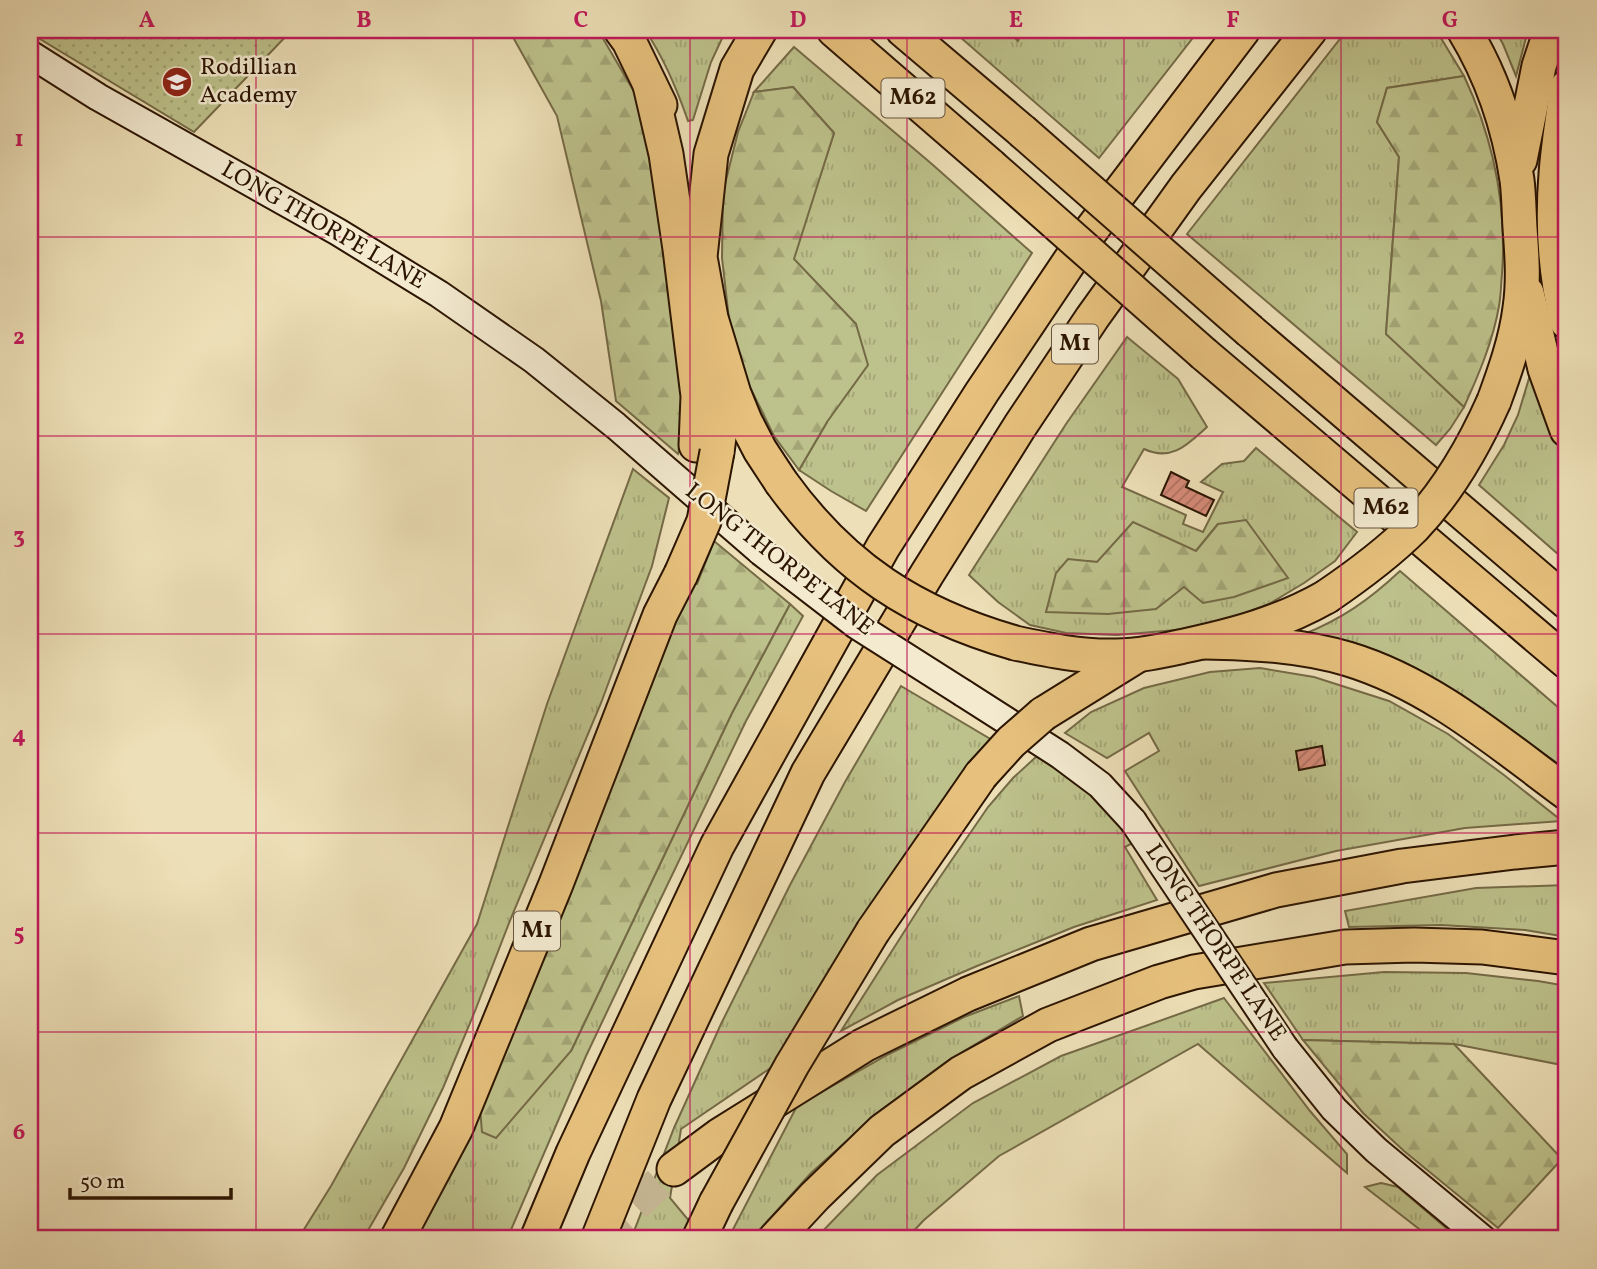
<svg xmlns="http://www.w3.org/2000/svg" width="1597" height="1269" font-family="Vollkorn,serif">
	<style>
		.grass { fill: url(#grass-tufts); stroke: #746a46; stroke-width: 2; fill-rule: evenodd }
		.forest { fill: url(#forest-firs); stroke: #746a46; stroke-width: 2 }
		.park { fill: url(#park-dots); stroke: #746a46; stroke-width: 2 }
		.building { fill: url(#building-hatch); stroke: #2b1401; stroke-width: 2 }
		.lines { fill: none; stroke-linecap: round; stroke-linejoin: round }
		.highway-tunnel { stroke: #c6b693; stroke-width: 33; stroke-dasharray: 33 17; stroke-linecap: butt }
		.secondary-casing { stroke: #2b1401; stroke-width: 30 }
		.highway-casing { stroke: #2b1401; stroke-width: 37 }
		.secondary { stroke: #f3ead0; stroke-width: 26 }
		.highway { stroke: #e6c07c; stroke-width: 33 }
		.secondary-bridge-casing { stroke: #2b1401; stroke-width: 30; stroke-linecap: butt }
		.highway-bridge-casing { stroke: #2b1401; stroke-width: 37; stroke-linecap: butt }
		.secondary-bridge { stroke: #f3ead0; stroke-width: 26 }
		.highway-bridge { stroke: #e6c07c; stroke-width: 33 }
		.grid { fill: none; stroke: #c2185b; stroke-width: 2; stroke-opacity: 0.55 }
		.labels { text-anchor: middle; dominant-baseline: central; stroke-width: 5; stroke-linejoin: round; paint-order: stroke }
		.shield { fill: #f3ead0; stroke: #67543f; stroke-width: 2 }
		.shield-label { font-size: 23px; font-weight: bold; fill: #2b1401 }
		.poi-label { font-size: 24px; fill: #2b1401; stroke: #f3ead0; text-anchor: start }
		.street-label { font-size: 24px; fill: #2b1401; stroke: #f3ead0 }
		.neatline { fill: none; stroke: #c2185b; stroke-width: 2.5 }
		.grid-label { font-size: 23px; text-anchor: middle; font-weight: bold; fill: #c2185b }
	</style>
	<defs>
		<pattern id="grass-tufts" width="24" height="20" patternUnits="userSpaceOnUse" patternTransform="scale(1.75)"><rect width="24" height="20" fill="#bdc18b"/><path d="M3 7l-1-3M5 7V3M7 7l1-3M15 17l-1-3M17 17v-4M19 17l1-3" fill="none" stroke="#a3a576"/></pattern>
		<pattern id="forest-firs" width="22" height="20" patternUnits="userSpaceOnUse" patternTransform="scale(1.75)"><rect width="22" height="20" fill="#bdc18b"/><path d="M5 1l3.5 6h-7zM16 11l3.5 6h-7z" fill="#a3a576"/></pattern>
		<pattern id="park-dots" width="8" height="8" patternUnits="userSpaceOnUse" patternTransform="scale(1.75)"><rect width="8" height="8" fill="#bdc18b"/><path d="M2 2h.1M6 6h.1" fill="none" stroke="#a3a576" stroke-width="1.8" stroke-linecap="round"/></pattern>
		<pattern id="building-hatch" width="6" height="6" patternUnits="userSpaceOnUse" patternTransform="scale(1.75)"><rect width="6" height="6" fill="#d68b79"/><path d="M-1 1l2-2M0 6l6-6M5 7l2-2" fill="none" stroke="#ae7061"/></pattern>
	</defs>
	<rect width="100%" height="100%" fill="#eddfb7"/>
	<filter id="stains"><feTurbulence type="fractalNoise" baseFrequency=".00286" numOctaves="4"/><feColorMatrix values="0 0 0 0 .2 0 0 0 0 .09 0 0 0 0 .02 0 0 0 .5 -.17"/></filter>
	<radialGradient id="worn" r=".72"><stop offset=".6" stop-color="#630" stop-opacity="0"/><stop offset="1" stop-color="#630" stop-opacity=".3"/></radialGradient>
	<!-- grass -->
	<g class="grass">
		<path d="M645 30H726L711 62 693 120 688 121C677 89 664 58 645 30Z"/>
		<polygon points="952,30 1006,30 1018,41 1022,30 1199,30 1099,158"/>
		<polygon points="1347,30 1436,30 1464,76 1387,88 1377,122 1399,157 1386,333 1464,407 1450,429 1436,445 1187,234"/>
		<polygon points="1495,30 1528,30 1516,76 1503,44"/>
		<polygon points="794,47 933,165 1032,253 866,511 831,491 799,470 827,422 856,324 793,259 834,133 793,87 754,92"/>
		<path d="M1127 337 1178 379 1207 427C1188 444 1172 462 1144 449L1122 487 1186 515 1183 524 1203 532 1223 492 1201 482 1222 464 1244 461 1256 448 1357 532 1335 561 1304 583 1269 604 1226 620 1176 630 1117 635 1066 633 1030 625 998 602 969 575 1066 424ZM1218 524 1156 609 1068 560 1097 562 1196 551Z"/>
		<polygon points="1533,365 1555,423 1567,447 1567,562 1479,485 1504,445 1518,415"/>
		<polygon points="633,469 669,498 652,566 601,703 511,918 475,1011 443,1088 404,1168 363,1239 298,1239 331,1186 477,924 547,704"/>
		<path d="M1400 571 1567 715V770L1493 718 1302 635C1342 619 1369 600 1400 571Z"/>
		<polygon points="790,604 803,616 746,721 651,919 586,1056 507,1239 415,1239 443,1189 471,1133 480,1108 571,1051 732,713"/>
		<polygon points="1260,668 1314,677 1389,701 1448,734 1504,775 1562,821 1465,828 1336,851 1199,886 1125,771 1159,751 1149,733 1107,758 1065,733 1091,712 1144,688 1210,672"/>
		<polygon points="901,686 992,740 965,768 775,1065 681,1129 670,1198 690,1222 682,1239 631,1239 674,1128 721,1024 790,885 845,782"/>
		<polygon points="1037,756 1089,792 1115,818 1133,843 1125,847 1157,900 1074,927 977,966 898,1000 841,1031 925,899 988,807 1013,778"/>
		<polygon points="1567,885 1567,937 1525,930 1441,925 1349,927 1345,911 1476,888"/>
		<polygon points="1384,972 1466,973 1538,981 1567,986 1567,1066 1454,1044 1303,1040 1264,983"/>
		<polygon points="1019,996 1023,1016 949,1060 879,1112 811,1173 751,1239 728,1239 797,1106 889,1054 964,1017"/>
		<polygon points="1224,998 1310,1111 1347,1154 1347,1173 1198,1044 999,1156 924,1220 906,1239 815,1239 877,1175 973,1103 1061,1056"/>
		<polygon points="1381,1183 1398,1187 1459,1239 1432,1239 1365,1187"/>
	</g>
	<!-- forest -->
	<g class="forest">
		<polygon points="509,30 598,30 636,95 669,222 684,430 678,454 616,401 601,301 557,116"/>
		<path d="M1464 76C1493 138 1507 205 1502 274 1501 284 1501 295 1499 306 1493 341 1479 374 1464 407L1386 334 1399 157 1377 122 1387 88Z"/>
		<polygon points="793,87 834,133 794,259 856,324 868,365 827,422 799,470 774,436 747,381 729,319 722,258 723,192 738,132 754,92"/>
		<polygon points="1246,520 1288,578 1234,597 1203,603 1184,587 1156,609 1108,614 1046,612 1056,573 1068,559 1097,562 1133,522 1196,551 1218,524"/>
		<polygon points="714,541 790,604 732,713 571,1051 496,1138 482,1132 480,1108 689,581 697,584"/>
		<polygon points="1303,1040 1454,1044 1562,1159 1498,1228 1404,1151 1363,1113"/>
	</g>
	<!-- park -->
	<polygon class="park" points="30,30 292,30 194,132 30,33"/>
	<!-- building -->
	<g class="building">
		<polygon points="1171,472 1189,481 1186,487 1214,500 1206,516 1161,495"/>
		<polygon points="1322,746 1325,765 1299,770 1296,751"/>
	</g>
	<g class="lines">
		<!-- highway-tunnel -->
		<polyline class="highway-tunnel" points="598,1239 674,1169"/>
		<!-- secondary casing -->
		<g class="secondary-casing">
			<g id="secondary">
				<polyline points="30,54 98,97 338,232 439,294 534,360 616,426 761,552"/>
				<polyline points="963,693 1060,755 1100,785 1133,821"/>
				<polyline points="1285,1048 1334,1109 1376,1150 1483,1239"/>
			</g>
		</g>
		<!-- highway casing -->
		<g class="highway-casing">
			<g id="highway">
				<polyline points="621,30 629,41 660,105"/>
				<polyline points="760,30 737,69 711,154 700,257 711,318 734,394 745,421 760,450 781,482"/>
				<polyline points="834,30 991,166"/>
				<polyline points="903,30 1022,131"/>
				<path d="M1464 30C1492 76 1509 127 1517 180 1519 196 1519 212 1520 228 1522 255 1524 281 1520 308 1516 340 1505 371 1494 401"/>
				<polyline points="650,85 666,154 680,249 698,396 696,445"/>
				<path d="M1567 87C1563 116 1558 145 1556 174 1552 223 1555 274 1567 322"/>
				<polyline points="1520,160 1539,66 1551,30"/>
				<polyline points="1527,293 1545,369 1567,430"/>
				<polyline points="1250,331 1567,602"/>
				<polyline points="1204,354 1567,662"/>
				<polyline points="717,452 723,407 723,378"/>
				<path d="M1204 642C1253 643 1301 645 1348 659 1431 684 1499 743 1567 793"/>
				<path d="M1015 643C1048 650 1081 657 1116 656 1139 656 1161 651 1184 646 1235 635 1280 623 1326 597"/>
				<polyline points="1043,714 1138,655"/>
				<polyline points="873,931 981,775"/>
				<polyline points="674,1169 720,1135 864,1045 968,994 1091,944 1276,890 1402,866 1515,852 1567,847"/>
				<polyline points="397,1239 456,1128 556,884 660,615 681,574"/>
				<polyline points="537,1239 573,1153 717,846 883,547 982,392 1086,237 1243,30"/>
				<polyline points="598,1239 654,1099 808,773 927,574 1020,426 1092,318 1186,187 1310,30"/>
				<polyline points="699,1239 716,1203"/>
				<polyline points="775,1239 815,1196 882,1131 961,1073 1048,1025 1159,982 1194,972 1345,947 1414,945 1482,947 1567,958"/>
			</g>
		</g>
		<!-- secondary -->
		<use href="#secondary" class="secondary"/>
		<!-- highway -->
		<use href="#highway" class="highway"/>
		<!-- secondary-bridge casing -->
		<g class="secondary-bridge-casing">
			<g id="secondary-bridge">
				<polyline points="761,552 856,625 963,693"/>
				<polyline points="1133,821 1285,1048"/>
			</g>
		</g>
		<!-- highway-bridge casing -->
		<g class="highway-bridge-casing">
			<g id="highway-bridge">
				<polyline points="1022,131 1250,331"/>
				<polyline points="991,166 1204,354"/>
				<path d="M781 482C843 568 914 614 1015 643"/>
				<polyline points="681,574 704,521 717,452"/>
				<path d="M1326 597C1357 576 1387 554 1414 527 1448 491 1474 446 1494 401"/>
				<polyline points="981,775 1011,742 1043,714"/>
				<polyline points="716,1203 792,1065 873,931"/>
			</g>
		</g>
		<!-- secondary-bridge -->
		<use href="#secondary-bridge" class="secondary-bridge"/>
		<!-- highway-bridge -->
		<use href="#highway-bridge" class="highway-bridge"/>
	</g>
	<!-- grid -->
	<path class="grid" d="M256 30V1239M473 30V1239M690 30V1239M907 30V1239M1124 30V1239M1341 30V1239M30 237H1567M30 436H1567M30 634H1567M30 833H1567M30 1032H1567"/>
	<!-- icons -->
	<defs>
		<g id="school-disc" transform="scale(1.575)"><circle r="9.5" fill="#8f2418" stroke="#f3ead0"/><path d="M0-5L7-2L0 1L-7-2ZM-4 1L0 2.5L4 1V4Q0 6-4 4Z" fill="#fff"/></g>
	</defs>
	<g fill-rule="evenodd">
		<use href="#school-disc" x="177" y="82"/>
	</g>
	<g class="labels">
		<!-- shield labels -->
		<g class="shield">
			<rect x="881.5" y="78.5" width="63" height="39" rx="5"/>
			<rect x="1052" y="324.5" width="46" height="39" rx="5"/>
			<rect x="1354.5" y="488.5" width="63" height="39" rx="5"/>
			<rect x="514" y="911.5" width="46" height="39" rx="5"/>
		</g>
		<g class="shield-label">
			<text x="913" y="98">M62</text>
			<text x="1075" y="344">M1</text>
			<text x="1386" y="508">M62</text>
			<text x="537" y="931">M1</text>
		</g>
		<!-- poi labels -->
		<g class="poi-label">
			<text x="200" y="68">Rodillian<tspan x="200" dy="28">Academy</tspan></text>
		</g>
		<!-- street labels -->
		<g class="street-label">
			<text transform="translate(323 226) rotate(30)">LONG THORPE LANE</text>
			<text transform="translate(779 560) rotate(38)">LONG THORPE LANE</text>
			<text transform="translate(1215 943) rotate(56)">LONG THORPE LANE</text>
		</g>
	</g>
	<!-- margin -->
	<rect width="1597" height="1269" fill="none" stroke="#eddfb7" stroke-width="77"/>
	<!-- scale -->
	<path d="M70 1188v10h161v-10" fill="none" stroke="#2b1401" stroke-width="3.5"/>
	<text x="80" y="1188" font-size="21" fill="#2b1401" stroke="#f3ead0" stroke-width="5" paint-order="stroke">50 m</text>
	<rect x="38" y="38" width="1520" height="1192" class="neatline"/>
	<g class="grid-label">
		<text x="147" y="27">A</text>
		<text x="364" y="27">B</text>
		<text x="581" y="27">C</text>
		<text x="798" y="27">D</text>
		<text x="1016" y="27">E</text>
		<text x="1233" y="27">F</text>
		<text x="1450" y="27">G</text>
		<text x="19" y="146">1</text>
		<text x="19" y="344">2</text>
		<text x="19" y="543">3</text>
		<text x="19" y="742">4</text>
		<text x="19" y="940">5</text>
		<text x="19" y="1139">6</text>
	</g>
	<rect width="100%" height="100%" filter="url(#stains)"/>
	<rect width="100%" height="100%" fill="url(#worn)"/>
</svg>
